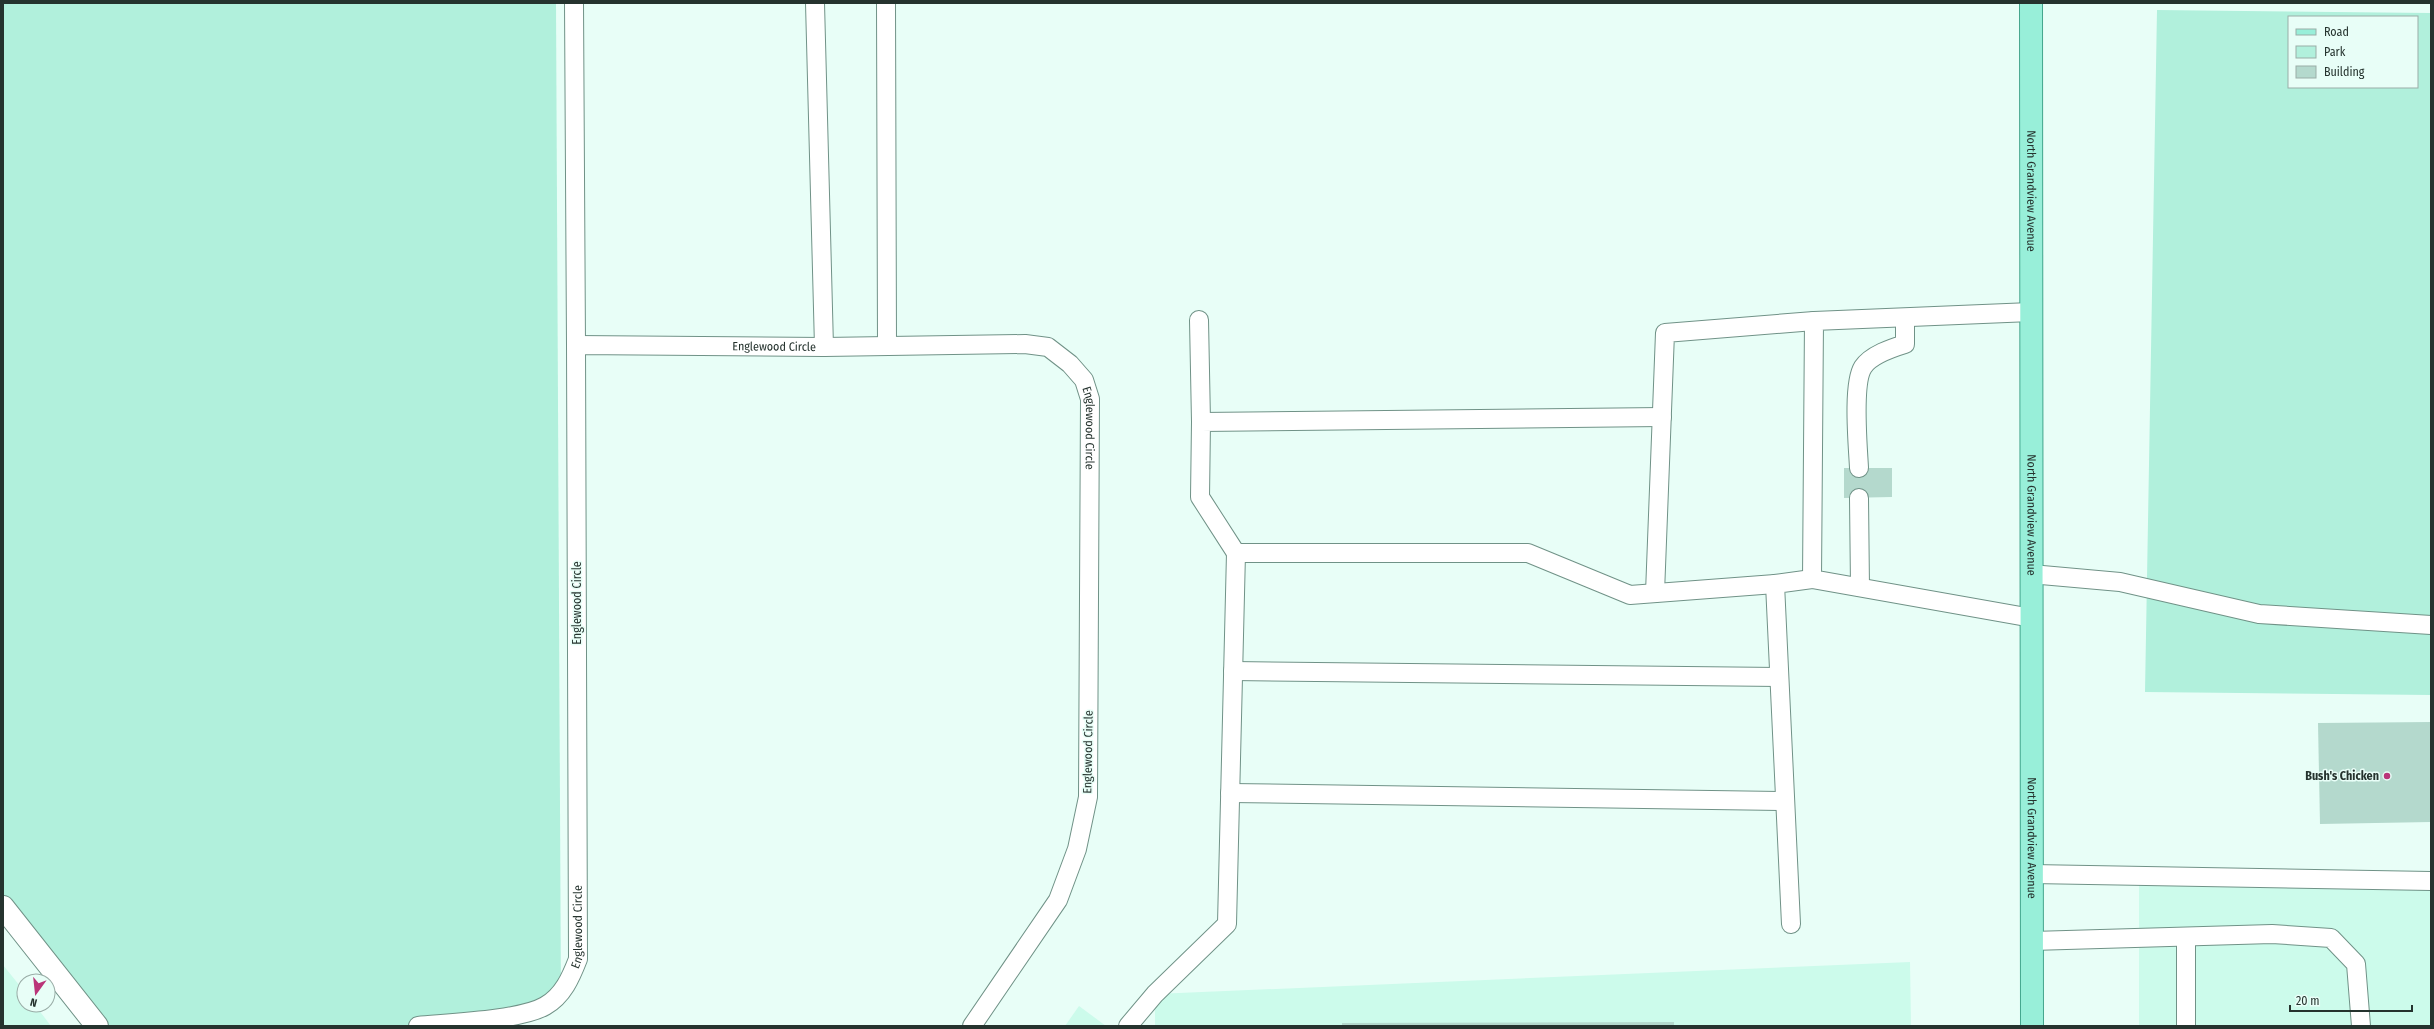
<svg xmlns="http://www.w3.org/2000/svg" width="2434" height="1029" font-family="'Fira Sans Condensed',sans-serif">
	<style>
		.built { fill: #ccfbeb }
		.green { fill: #b1f0dc; fill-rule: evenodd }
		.building { fill: #b4d9cd }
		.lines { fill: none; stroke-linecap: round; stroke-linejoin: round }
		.lane-casing { stroke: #709287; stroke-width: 20 }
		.street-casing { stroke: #709287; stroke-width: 24 }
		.primary-casing { stroke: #44a68d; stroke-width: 24 }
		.lane { stroke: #fff; stroke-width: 18 }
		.street { stroke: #fff; stroke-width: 22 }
		.primary { stroke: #98efd9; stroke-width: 22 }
		.poi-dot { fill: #ba3579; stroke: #e8fef7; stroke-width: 1.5 }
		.labels { text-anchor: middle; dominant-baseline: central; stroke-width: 3; stroke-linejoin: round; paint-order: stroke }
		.street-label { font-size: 12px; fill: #25332e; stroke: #e8fef7 }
		.poi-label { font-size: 12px; font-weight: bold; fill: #25332e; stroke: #e8fef7; text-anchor: end }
	</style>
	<rect width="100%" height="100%" fill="#e8fef7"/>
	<!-- built -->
	<g class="built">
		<polygon points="2139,870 2431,871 2431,1026 2139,1026"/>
		<polygon points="1910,962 1911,1026 1155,1026 1155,994"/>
		<polygon points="3,965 24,991 24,1005 35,1005 51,1026 3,1026"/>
		<polygon points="1079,1006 1106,1026 1065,1026"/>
	</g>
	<!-- green -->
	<g class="green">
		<polygon points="3,3 556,3 561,1007 401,1026 92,1026 3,914"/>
		<path d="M2157 10 2431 13V695L2145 692ZM2289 17H2417V87H2289Z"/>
	</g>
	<!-- building -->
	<g class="building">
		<polygon points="1844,468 1892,468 1892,497 1844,498"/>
		<polygon points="2431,722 2431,822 2320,824 2318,723"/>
		<polygon points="1674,1022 1674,1026 1342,1026 1342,1023"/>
	</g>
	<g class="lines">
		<!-- lane casing -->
		<g class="lane-casing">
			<g id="lane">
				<polyline points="574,3 576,345"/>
				<polyline points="815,3 824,347"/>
				<polyline points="886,3 887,346"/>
				<polyline points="2031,312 1814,321 1812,579 2032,618"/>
				<polyline points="1199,320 1201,422"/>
				<path d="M1859 468C1858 447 1852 384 1863 367 1871 355 1892 348 1905 344V318"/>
				<polyline points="1859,498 1860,587"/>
				<polyline points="1236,553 1200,497 1201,422 1662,417"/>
				<polyline points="2031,574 2120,582 2259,614 2431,625"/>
				<polyline points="1655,593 1665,333 1814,321"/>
				<polyline points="1233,671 1779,677"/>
				<polyline points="1230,793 1785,801"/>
				<polyline points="2032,874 2431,881"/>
				<polyline points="1791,924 1775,584 1812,579"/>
				<polyline points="2186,937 2186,1026"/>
				<polyline points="2032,941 2272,934 2331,938 2356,964 2361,1026"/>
				<path id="s1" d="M418 1026C449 1023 521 1020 545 1006 563 996 571 977 578 959L576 345 824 347 1025 344 1048 347 1070 364 1084 380 1090 399 1088 797 1077 849 1058 900 972 1026"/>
				<polyline points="1128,1026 1155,994 1227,924 1236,553 1528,553 1630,595 1775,584"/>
			</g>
		</g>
		<!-- street casing -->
		<g class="street-casing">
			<polyline id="street" points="3,907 97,1026"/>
		</g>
		<!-- primary casing -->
		<g class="primary-casing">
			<g id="primary">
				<path id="s2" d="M2031 3 2032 1026"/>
			</g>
		</g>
		<!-- lane -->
		<use href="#lane" class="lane"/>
		<!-- street -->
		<use href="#street" class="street"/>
		<!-- primary -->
		<use href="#primary" class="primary"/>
	</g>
	<!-- markers -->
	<circle class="poi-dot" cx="2387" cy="776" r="4"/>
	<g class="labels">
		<!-- street labels -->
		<g class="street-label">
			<text stroke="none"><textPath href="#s2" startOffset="188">North Grandview Avenue</textPath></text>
			<text stroke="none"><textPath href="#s1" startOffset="1000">Englewood Circle</textPath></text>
			<text stroke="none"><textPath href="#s1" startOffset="1372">Englewood Circle</textPath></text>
			<text stroke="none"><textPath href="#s2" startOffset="512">North Grandview Avenue</textPath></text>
			<text transform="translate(577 603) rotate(-90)">Englewood Circle</text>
			<text transform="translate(1088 752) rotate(-89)">Englewood Circle</text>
			<text stroke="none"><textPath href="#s2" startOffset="835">North Grandview Avenue</textPath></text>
			<text stroke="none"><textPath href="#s1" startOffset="220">Englewood Circle</textPath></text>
		</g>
		<!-- poi labels -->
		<g class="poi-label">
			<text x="2379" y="776">Bush's Chicken</text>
		</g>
	</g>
	<!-- border -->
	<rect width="2434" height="1029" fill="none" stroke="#25332e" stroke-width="8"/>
	<!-- legend -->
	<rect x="2288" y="16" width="130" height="72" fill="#e8fef7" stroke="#9aada7"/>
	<rect x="2296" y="29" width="20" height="6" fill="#98efd9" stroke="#9aada7"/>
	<text x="2324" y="36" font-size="12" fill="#25332e">Road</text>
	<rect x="2296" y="46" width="20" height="12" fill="#b1f0dc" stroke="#9aada7"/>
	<text x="2324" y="56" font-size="12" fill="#25332e">Park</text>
	<rect x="2296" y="66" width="20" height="12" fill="#b4d9cd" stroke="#9aada7"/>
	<text x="2324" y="76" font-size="12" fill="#25332e">Building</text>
	<!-- north arrow -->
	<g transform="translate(36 993) rotate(195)"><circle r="19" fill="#e8fef7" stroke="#9aada7"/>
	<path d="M0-3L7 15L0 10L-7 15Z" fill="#ba3579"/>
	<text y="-6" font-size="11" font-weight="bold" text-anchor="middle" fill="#25332e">N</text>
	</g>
	<!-- scale -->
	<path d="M2290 1005v6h122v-6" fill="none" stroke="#25332e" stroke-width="2"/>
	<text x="2296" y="1005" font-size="12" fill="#25332e" stroke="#e8fef7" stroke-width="3" paint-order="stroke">20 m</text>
</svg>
